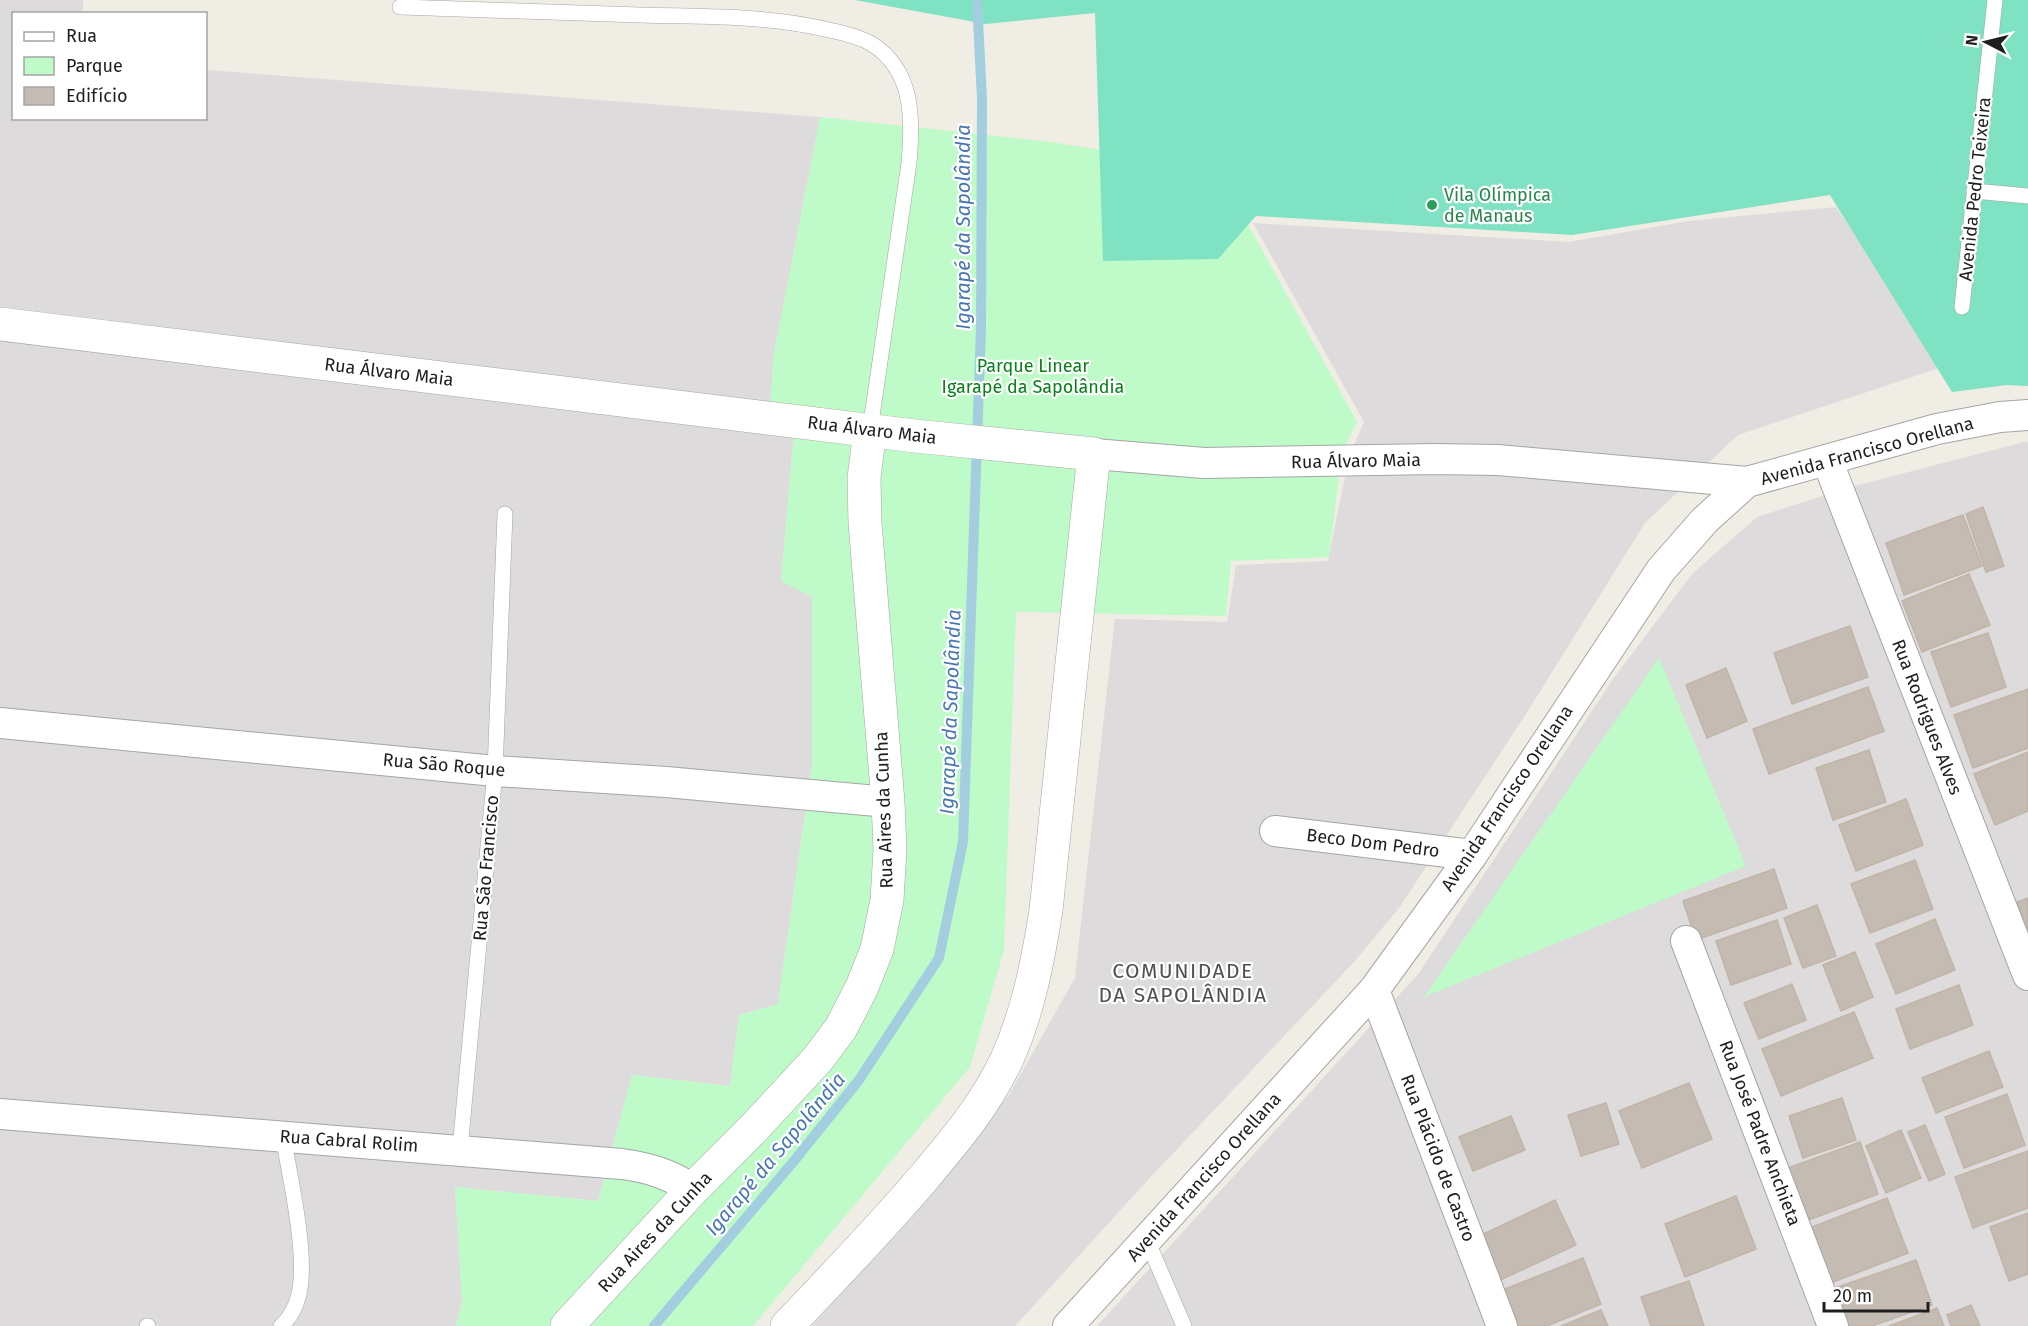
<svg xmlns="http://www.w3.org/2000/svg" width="2028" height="1326" font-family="'Fira Sans',sans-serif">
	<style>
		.residential { fill: #dddbdb }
		.park { fill: #bffbc8 }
		.pitch { fill: #7fe2c2 }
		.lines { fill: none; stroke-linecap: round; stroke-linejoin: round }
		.stream { stroke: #a3cedf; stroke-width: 10 }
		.building { fill: #c4bcb3; stroke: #c2b4a6; stroke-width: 1.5 }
		.service-casing { stroke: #a5a5a5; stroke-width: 16 }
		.minor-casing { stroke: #a5a5a5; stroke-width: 32 }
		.tertiary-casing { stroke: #a5a5a5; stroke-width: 34 }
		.service { stroke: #fff; stroke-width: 15 }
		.minor { stroke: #fff; stroke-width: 30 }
		.tertiary { stroke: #fff; stroke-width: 33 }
		.leisure-dot { fill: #2e9e5b; stroke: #fff; stroke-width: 2 }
		.labels { text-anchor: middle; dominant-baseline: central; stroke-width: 4.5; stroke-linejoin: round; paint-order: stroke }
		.street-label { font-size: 18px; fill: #1e1e1e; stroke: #fff }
		.leisure-label { font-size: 18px; fill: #27864d; stroke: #fff; text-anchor: start }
		.park-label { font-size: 18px; fill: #078219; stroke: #fff }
		.water-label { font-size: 20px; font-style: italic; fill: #4776b2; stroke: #fff }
		.quarter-label { font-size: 21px; letter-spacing: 1.5px; fill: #515151; stroke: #fff }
	</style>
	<rect width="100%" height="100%" fill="#f0ede4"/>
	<!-- residential -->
	<g class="residential">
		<polygon points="0,0 83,0 83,13 14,14 14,118 206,118 206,70 820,117 773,359 796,408 781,581 812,596 812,765 778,1004 739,1015 730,1086 632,1075 598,1201 455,1187 462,1302 456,1326 0,1326"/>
		<polygon points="1836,207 1945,366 1738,435 1645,523 1524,717 1399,908 1355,961 1145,1183 1015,1326 812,1326 1009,1095 1075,978 1115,619 1227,622 1236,565 1328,561 1349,457 1364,422 1253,223 1569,242 1689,221"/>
		<polygon points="2024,442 2028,442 2028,1326 1097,1326 1419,973 1613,679 1692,574 1757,517 1847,488"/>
	</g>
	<!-- park -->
	<g class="park">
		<polygon points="820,117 1044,141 1217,168 1357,422 1342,452 1329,557 1231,561 1226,616 1016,612 1004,950 970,1067 753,1326 456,1326 462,1302 455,1187 598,1201 632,1075 730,1086 739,1015 778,1004 812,765 812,597 781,581 796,409 770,408 773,359"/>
		<polygon points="1659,658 1746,866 1424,997"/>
	</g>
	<!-- pitch -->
	<polygon class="pitch" points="855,0 2028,0 2028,386 2007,385 1952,392 1830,195 1572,235 1256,216 1218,259 1103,261 1095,13 986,24"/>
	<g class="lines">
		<!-- stream -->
		<polyline class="stream" points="654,1326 794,1161 859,1080 939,958 963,842 981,327 982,99 977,0"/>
	</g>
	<!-- building -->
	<g class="building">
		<polygon points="1983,507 2004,566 1986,572 1966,514"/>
		<polygon points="1963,515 1982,566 1904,595 1886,543"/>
		<polygon points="1969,574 1990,625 1922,652 1902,601"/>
		<polygon points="1850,626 1868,677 1792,704 1774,653"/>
		<polygon points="1988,633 2006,687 1951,707 1931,652"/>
		<polygon points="1726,668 1747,721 1707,738 1686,685"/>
		<polygon points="1868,687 1884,731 1769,774 1753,729"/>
		<polygon points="2028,689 2028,748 1973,768 1954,715"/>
		<polygon points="1869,750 1886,802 1833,820 1816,768"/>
		<polygon points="2028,752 2028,811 1995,825 1974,774"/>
		<polygon points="1906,799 1923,845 1856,871 1839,825"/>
		<polygon points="1915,860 1933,909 1870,933 1851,884"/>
		<polygon points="1774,869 1787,908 1696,940 1683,901"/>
		<polygon points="2028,898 2028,930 2017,902"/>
		<polygon points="1817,905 1836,956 1803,968 1784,918"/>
		<polygon points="1935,919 1955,970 1896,994 1876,944"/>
		<polygon points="1777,920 1791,964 1731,985 1716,941"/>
		<polygon points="1855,952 1873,997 1841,1011 1823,965"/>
		<polygon points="1792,984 1806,1020 1759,1039 1744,1003"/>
		<polygon points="1959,985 1973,1025 1910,1049 1896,1009"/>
		<polygon points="1854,1012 1873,1058 1781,1096 1762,1049"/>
		<polygon points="1989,1051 2003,1087 1936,1113 1922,1078"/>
		<polygon points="1689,1083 1712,1139 1642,1168 1619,1111"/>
		<polygon points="2007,1094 2025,1145 1964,1168 1945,1117"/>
		<polygon points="1842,1098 1856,1140 1803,1158 1789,1116"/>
		<polygon points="1606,1103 1619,1144 1581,1156 1568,1115"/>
		<polygon points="1511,1116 1525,1150 1473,1171 1459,1137"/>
		<polygon points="1925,1125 1945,1174 1929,1181 1908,1132"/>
		<polygon points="1901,1130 1921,1178 1886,1193 1866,1146"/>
		<polygon points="1860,1142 1878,1194 1806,1221 1788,1168"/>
		<polygon points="2028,1151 2028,1208 1973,1228 1955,1177"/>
		<polygon points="1736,1196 1756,1249 1685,1277 1665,1224"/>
		<polygon points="1887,1198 1908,1253 1828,1284 1807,1229"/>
		<polygon points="1555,1200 1576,1245 1498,1281 1477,1237"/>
		<polygon points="2028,1213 2028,1274 2009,1281 1990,1227"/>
		<polygon points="1583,1258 1601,1304 1547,1326 1514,1326 1500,1291"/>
		<polygon points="1916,1260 1932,1305 1872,1326 1845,1326 1832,1289"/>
		<polygon points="1689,1281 1704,1326 1651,1326 1641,1297"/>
		<polygon points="1971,1305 1980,1326 1951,1326 1947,1315"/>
		<polygon points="1937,1308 1944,1326 1889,1326"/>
		<polygon points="1601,1310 1608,1326 1561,1326"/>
	</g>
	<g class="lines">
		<!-- service casing -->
		<g class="service-casing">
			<g id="service">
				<path d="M400 7C480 10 560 12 640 15 703 17 768 15 829 30 844 33 860 37 872 44 914 71 913 119 909 163L870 430"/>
				<polyline points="1974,191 2028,196"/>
				<polyline points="1962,307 1995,0"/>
				<polyline points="460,1149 495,771 505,514"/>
				<polyline points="1147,1240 1184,1326"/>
				<polyline points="147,1326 148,1326"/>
				<path d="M281 1326C290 1318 296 1307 299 1294 308 1255 290 1178 283 1136"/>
			</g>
		</g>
		<!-- minor casing -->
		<g class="minor-casing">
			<g id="minor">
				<polyline points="1094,454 1204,463 1435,459 1498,460 1747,482"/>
				<polyline points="1827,460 2028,975"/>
				<polyline points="0,723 495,771 666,782 888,802"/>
				<polyline points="1275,831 1472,855"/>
				<polyline points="1686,941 1833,1326"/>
				<polyline points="1374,990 1502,1326"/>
				<path d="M0 1114 622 1164C651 1168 668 1174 693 1189"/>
				<polyline points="1068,1326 1374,990 1472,855 1661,570 1705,520 1747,482 1937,429 2000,417 2028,415"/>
			</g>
		</g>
		<!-- tertiary casing -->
		<g class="tertiary-casing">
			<g id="tertiary">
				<path d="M0 324 915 436 1094 454 1046 910C1038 961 1028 1012 1007 1059 985 1106 953 1143 920 1182 878 1231 833 1278 787 1326"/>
				<polyline points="567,1326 693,1189 753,1129 817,1060 841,1028 862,987 877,949 887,900 890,849 888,802 865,523 864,478 870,430"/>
			</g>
		</g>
		<!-- service -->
		<use href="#service" class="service"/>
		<!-- minor -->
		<use href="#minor" class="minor"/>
		<!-- tertiary -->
		<use href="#tertiary" class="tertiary"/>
	</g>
	<!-- markers -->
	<circle class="leisure-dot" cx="1432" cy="205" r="6"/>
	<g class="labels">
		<!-- street labels -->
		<g class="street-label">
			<text transform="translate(1975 189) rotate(-84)">Avenida Pedro Teixeira</text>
			<text transform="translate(389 372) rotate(7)">Rua Álvaro Maia</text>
			<text transform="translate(872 430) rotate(7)">Rua Álvaro Maia</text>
			<text transform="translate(1867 451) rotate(-15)">Avenida Francisco Orellana</text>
			<text transform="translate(1356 461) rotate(-1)">Rua Álvaro Maia</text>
			<text transform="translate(1927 717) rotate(69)">Rua Rodrigues Alves</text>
			<text transform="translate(444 765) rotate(5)">Rua São Roque</text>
			<text transform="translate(1507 798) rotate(-56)">Avenida Francisco Orellana</text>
			<text transform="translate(884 810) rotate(-92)">Rua Aires da Cunha</text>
			<text transform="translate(1373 843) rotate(7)">Beco Dom Pedro</text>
			<text transform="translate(486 868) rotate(-85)">Rua São Francisco</text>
			<text transform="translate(1760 1133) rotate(69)">Rua José Padre Anchieta</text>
			<text transform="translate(349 1141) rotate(4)">Rua Cabral Rolim</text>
			<text transform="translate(1438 1158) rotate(69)">Rua Plácido de Castro</text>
			<text transform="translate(1204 1177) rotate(-48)">Avenida Francisco Orellana</text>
			<text transform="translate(655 1232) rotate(-47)">Rua Aires da Cunha</text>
		</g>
		<!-- leisure labels -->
		<g class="leisure-label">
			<text x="1444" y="195">Vila Olímpica<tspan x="1444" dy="21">de Manaus</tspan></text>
		</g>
		<!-- park labels -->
		<g class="park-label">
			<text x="1033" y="366">Parque Linear<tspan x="1033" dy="21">Igarapé da Sapolândia</tspan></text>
		</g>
		<!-- water labels -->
		<g class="water-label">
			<text transform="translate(963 227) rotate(-90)">Igarapé da Sapolândia</text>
			<text transform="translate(950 712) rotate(-88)">Igarapé da Sapolândia</text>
			<text transform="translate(775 1154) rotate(-50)">Igarapé da Sapolândia</text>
		</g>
		<!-- quarter labels -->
		<g class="quarter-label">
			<text x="1183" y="971">COMUNIDADE<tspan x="1183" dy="24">DA SAPOLÂNDIA</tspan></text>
		</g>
	</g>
	<!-- legend -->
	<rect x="12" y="12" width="195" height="108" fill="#ffffff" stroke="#a5a5a5" stroke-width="1.5"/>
	<rect x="24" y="32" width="30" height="9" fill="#ffffff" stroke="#a5a5a5" stroke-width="1.5"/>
	<text x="66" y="42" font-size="18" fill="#1e1e1e">Rua</text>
	<rect x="24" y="57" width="30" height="18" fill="#bffbc8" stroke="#a5a5a5" stroke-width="1.5"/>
	<text x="66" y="72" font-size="18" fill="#1e1e1e">Parque</text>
	<rect x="24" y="87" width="30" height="18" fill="#c4bcb3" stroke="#a5a5a5" stroke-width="1.5"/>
	<text x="66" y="102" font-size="18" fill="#1e1e1e">Edifício</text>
	<!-- north arrow -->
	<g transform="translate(1986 42) rotate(277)" stroke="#ffffff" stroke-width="4.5" paint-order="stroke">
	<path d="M0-4.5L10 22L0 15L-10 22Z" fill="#1e1e1e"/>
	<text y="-9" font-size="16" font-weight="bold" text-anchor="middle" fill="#1e1e1e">N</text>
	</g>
	<!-- scale -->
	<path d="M1824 1302v9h104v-9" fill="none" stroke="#1e1e1e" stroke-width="3"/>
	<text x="1833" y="1302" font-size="18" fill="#1e1e1e" stroke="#ffffff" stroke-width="4.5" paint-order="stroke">20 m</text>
</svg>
